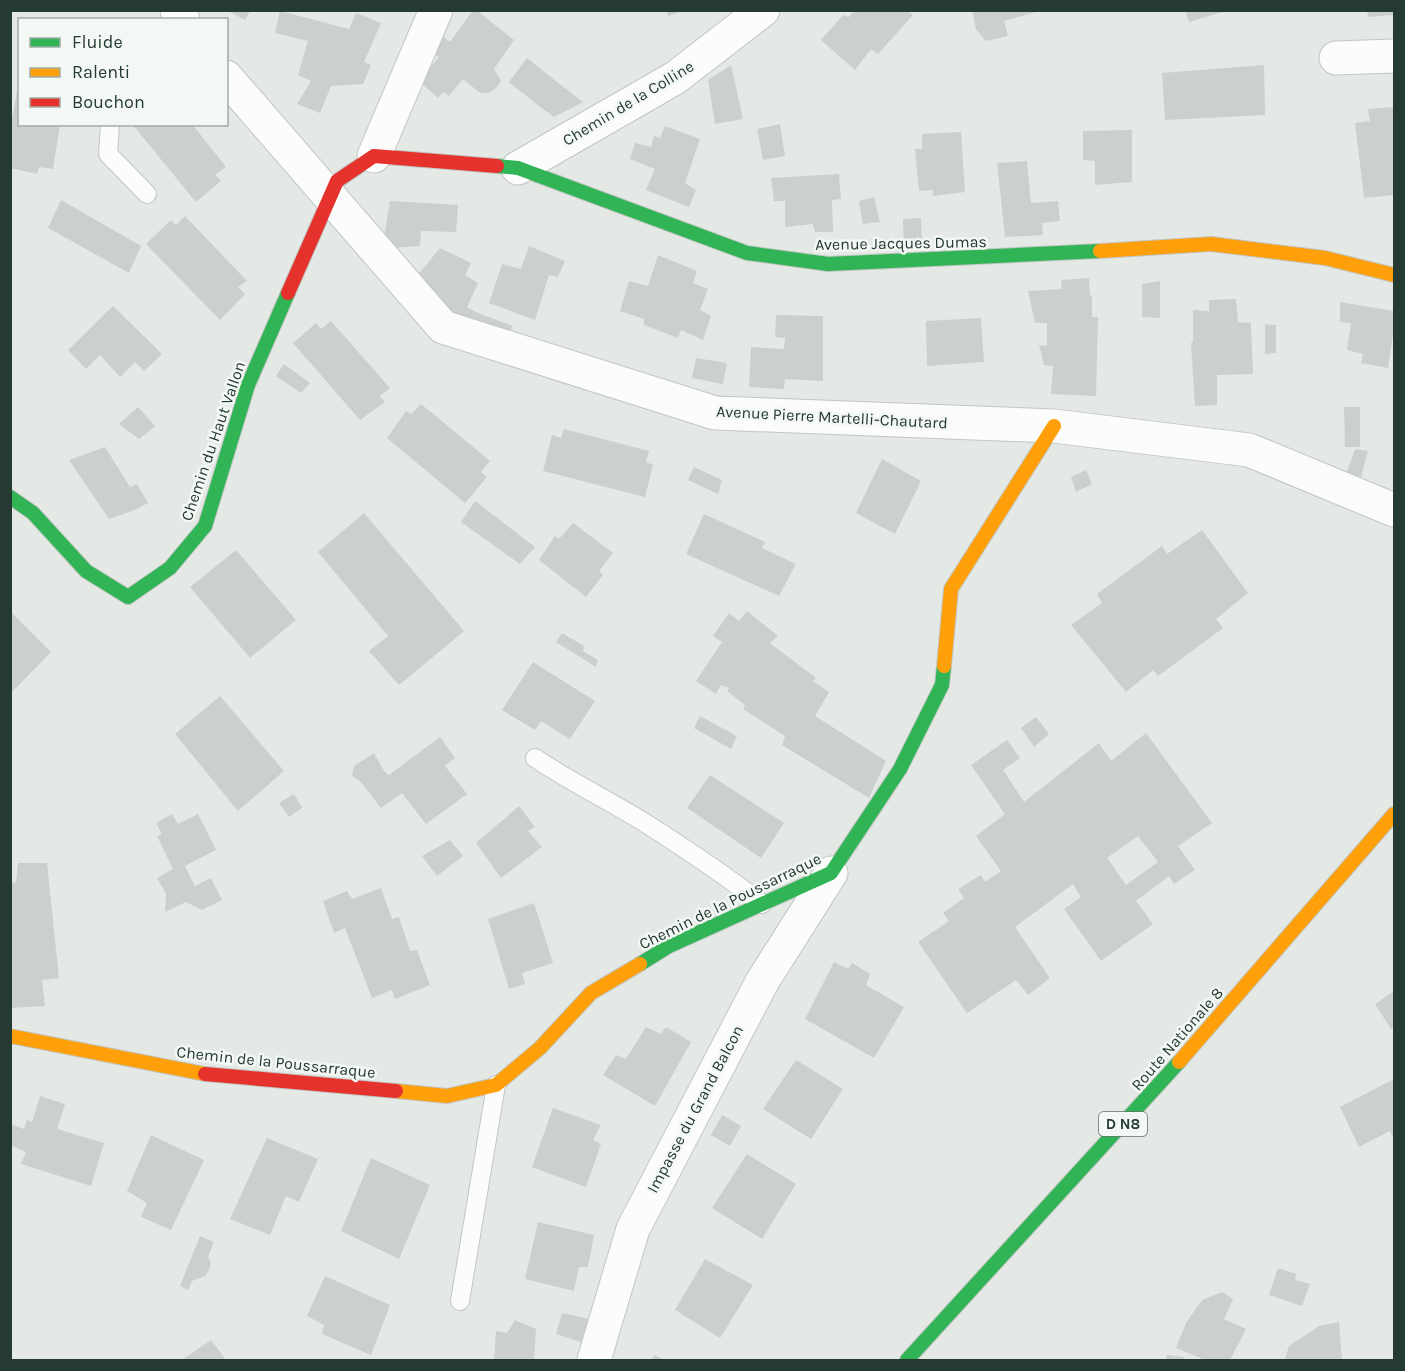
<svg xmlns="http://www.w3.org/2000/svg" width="1405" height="1371" font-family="Karla,sans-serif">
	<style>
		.building { fill: #cbd0ce; fill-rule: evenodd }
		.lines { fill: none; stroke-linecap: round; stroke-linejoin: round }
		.lane-casing { stroke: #c1c6c3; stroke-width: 20 }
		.street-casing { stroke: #c1c6c3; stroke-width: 35 }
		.fast-casing { stroke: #c1c6c3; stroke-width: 16 }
		.slow-casing { stroke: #c1c6c3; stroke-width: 16 }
		.jam-casing { stroke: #c1c6c3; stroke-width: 16 }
		.lane { stroke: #fbfcfb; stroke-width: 18 }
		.street { stroke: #fbfcfb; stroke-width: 33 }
		.fast { stroke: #30b455; stroke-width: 14 }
		.slow { stroke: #ff9f0a; stroke-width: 14 }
		.jam { stroke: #e5322d; stroke-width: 14 }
		.labels { text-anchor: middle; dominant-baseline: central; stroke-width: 5; stroke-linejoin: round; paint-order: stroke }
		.shield { fill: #f3f8f4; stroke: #63736c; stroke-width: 1.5 }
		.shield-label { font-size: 15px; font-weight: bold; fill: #253a31 }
		.street-label { font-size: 16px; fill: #253a31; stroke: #f3f8f4 }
	</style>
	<rect width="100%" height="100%" fill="#e4e9e6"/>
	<!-- building -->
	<g class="building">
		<polygon points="226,10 251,10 245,20"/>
		<polygon points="473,10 476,10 514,40 494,69 501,81 497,87 489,93 480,93 463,79 449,96 443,92 438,98 419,81 439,57 426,47 437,32 450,42"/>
		<polygon points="666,10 683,10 683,11 668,16"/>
		<polygon points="855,10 907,10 913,15 878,54 871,49 855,70 821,40 843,15 849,17"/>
		<polygon points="972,10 1040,10 1040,11 1004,21 1008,36 986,41 976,29"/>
		<polygon points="1185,10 1226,10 1226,11 1189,22"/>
		<polygon points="1367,10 1394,10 1394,15 1368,17"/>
		<polygon points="280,11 349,29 356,13 381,23 364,62 371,65 363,84 331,86 320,113 297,104 311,81 298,75 308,41 275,33"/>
		<polygon points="527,58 557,82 583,102 554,117 539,106 509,82"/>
		<polygon points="731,65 743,119 715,124 708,80"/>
		<polygon points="1264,65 1265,115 1165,120 1162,73"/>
		<polygon points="18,86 20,124 60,124 53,169 39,167 37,174 10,168 10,130"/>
		<polygon points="1394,107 1394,195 1364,198 1355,123 1370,121 1368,109"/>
		<polygon points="132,124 192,124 226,167 215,175 221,181 196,202"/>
		<polygon points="780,124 785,156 763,160 757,129"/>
		<polygon points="665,126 700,139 685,183 696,190 689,207 646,190 655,169 630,159 635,143 651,147 654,136 660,138"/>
		<polygon points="1132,130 1132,182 1095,185 1095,161 1083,160 1083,131"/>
		<polygon points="961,132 965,192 933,196 933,190 919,191 915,149 922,149 922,134"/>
		<polygon points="1027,161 1031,203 1058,201 1060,221 1042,223 1043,235 1005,237 997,163"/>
		<polygon points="839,174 841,199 832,200 833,232 815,232 813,224 785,227 785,201 774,201 771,178"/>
		<polygon points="874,197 880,222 863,224 859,201"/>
		<polygon points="61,200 141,246 129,273 48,228"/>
		<polygon points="390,201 458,205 456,232 421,231 420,246 393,248 384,237"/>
		<polygon points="185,216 247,281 238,287 245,294 220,320 146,244 171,220 176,225"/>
		<polygon points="921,218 922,247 904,248 903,219"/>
		<polygon points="529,246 565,261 558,277 549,275 535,320 489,303 502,264 521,269"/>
		<polygon points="440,248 471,263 465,275 478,283 467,307 478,313 513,326 508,335 447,312 417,276"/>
		<polygon points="658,255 697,271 693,283 708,289 700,310 711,316 703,340 681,330 678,338 644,325 644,319 620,311 629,281 648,286"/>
		<polygon points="1089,278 1090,296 1092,295 1092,317 1098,317 1096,396 1051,394 1053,366 1044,365 1039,345 1047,346 1047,323 1035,323 1028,291 1062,289 1061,280"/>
		<polygon points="1160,281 1160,318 1142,317 1142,284"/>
		<polygon points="1236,299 1238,322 1251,323 1253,374 1217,375 1217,405 1195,406 1191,343 1193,342 1193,310 1209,311 1209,300"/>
		<polygon points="1340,302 1394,311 1394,328 1388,368 1361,363 1363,354 1347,350 1351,323 1340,322"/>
		<polygon points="113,306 162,354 144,371 135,362 120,377 100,355 86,369 68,350"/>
		<polygon points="776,315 823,316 823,381 785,379 784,389 749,387 751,347 784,349 785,338 775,337"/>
		<polygon points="981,318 984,362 927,366 926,321"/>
		<polygon points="331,321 390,388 380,396 385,402 360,420 293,343 316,323 321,329"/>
		<polygon points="1265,324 1276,325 1276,353 1265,354"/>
		<polygon points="696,358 727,363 723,384 692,378"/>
		<polygon points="284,364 310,383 301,393 276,376"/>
		<polygon points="421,404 490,461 481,472 487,477 465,503 387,438 406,411 411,414"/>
		<polygon points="138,407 155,426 139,439 119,424"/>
		<polygon points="1344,407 1360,407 1360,447 1345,447"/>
		<polygon points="564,429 649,451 646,462 653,465 645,497 543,471 552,435 561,438"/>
		<polygon points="105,447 130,487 137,484 148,503 135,510 109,519 69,460"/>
		<polygon points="1355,449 1368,451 1361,477 1347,472"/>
		<polygon points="882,459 921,481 895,534 856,513"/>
		<polygon points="694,467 722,480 718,494 688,480"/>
		<polygon points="1086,470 1092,484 1076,492 1071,477"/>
		<polygon points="475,501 535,547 520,564 461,522"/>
		<polygon points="364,513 464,631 399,685 369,651 388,636 318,552"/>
		<polygon points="704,514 765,542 762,548 796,564 779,596 686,554"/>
		<polygon points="573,523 613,553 599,571 603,575 586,597 539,560 555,536 559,539"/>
		<polygon points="1202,530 1248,593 1216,619 1223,628 1158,676 1153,670 1126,692 1071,625 1102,603 1097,594 1162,546 1167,554"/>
		<polygon points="236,550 296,620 250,658 190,587"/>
		<polygon points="10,611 51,652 10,694"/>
		<polygon points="747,611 778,636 770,643 816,678 813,681 829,692 815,716 886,761 869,798 782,745 785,736 743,709 745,705 727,691 729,688 721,685 716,694 696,681 722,642 713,636 729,613 739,621"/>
		<polygon points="562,633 584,646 583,651 598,660 596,667 556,642"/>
		<polygon points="533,662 595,701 570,739 541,721 535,730 502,710"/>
		<polygon points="220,696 284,771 238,811 175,734"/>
		<polygon points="700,716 737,736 731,749 694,728"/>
		<polygon points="1036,717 1049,734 1034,747 1021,728"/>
		<path d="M1146 733 1212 823 1178 846 1195 870 1174 884 1169 876 1136 901 1153 924 1101 961 1064 909 1081 897 1073 884 1015 927 1050 978 1028 995 1016 980 967 1013 918 942 949 921 943 913 964 898 958 889 981 875 985 882 1001 871 976 836 1005 814 971 765 1007 740 1020 758 1003 770 1024 802 1099 743 1111 761ZM1138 836 1158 862 1126 885 1107 858Z"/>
		<polygon points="440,737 455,758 445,766 467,794 426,824 402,793 381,808 361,782 352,776 354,766 374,753 384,771 389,775"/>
		<polygon points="710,775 784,823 761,858 687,808"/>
		<polygon points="294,794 302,808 289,817 279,803"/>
		<polygon points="519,806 535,827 528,831 542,847 501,878 476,843"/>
		<polygon points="172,814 178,824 198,814 216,850 185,866 195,886 211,878 222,900 202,910 186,902 165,912 166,894 157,878 173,869 157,836 162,834 156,823"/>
		<polygon points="450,840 463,856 437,876 422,856"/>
		<polygon points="18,863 47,863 59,978 42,980 45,1006 10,1008 10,883 16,882"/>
		<polygon points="381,888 392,919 399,917 410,951 417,950 430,985 395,999 392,990 372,998 345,928 334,933 323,901 347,891 352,899"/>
		<polygon points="534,903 553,963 522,973 525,984 509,989 488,919"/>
		<polygon points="834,962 848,969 852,963 870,974 866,985 904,1007 874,1058 805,1019"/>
		<polygon points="1394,991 1394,1027 1391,1029 1375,1004"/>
		<polygon points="646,1027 661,1034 666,1027 691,1042 655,1106 603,1075 616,1055 626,1059"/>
		<polygon points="796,1060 843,1089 811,1139 763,1109"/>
		<polygon points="1394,1079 1394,1140 1390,1131 1359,1147 1340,1107"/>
		<polygon points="40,1096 65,1104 57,1129 104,1143 91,1186 21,1164 26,1152 10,1145 10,1124 24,1129 27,1120 32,1122"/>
		<polygon points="553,1108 601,1125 593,1140 601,1144 586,1187 532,1167"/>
		<polygon points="722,1115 741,1126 730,1146 711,1135"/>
		<polygon points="151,1135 204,1160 171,1230 141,1217 147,1203 127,1191"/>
		<polygon points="267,1138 318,1159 299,1202 286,1196 270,1235 230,1219"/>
		<polygon points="747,1154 796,1184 762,1239 712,1208"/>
		<polygon points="371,1158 430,1185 399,1259 341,1231"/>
		<polygon points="538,1222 594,1235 588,1267 579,1267 574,1291 525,1279"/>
		<polygon points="200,1236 214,1242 208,1257 211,1262 209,1270 205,1276 192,1281 188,1290 180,1286"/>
		<polygon points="705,1259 753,1285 720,1338 675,1310"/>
		<polygon points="1278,1268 1296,1274 1295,1280 1310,1284 1302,1306 1269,1295"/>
		<polygon points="325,1276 390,1305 371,1355 322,1334 324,1325 307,1316"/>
		<polygon points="1222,1292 1233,1299 1224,1319 1246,1329 1230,1360 1205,1360 1176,1348 1186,1323 1202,1300"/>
		<polygon points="562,1313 594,1320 586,1344 556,1334"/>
		<polygon points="515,1320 536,1329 534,1360 494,1360 496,1331 507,1333"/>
		<polygon points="1339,1322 1342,1360 1285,1359 1289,1346 1319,1326"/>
		<polygon points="211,1340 226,1360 182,1360"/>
		<polygon points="654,1355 665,1360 651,1360"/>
		<polygon points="1167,1355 1184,1357 1183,1360 1166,1360"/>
	</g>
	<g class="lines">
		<!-- lane casing -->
		<g class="lane-casing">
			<g id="lane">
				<polyline points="110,124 108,154 147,194"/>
				<path d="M535 758C569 781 606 799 642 821 683 847 724 874 762 904"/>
				<polyline points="460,1301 496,1085"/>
			</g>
		</g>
		<!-- street casing -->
		<g class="street-casing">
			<g id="street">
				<polyline points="177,10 183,20"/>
				<polyline points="1336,58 1394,56"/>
				<polyline points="226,77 443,327 715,413 1054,426 1249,450 1394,510"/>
				<polyline points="374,156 436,10"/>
				<polyline points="518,168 675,78 763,10"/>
				<polyline points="594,1360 633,1229 762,982 831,873"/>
			</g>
		</g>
		<!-- fast casing -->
		<g class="fast-casing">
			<g id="fast">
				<polyline points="497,166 518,168 747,253 828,264 1100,251"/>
				<polyline points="10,497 33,513 86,571 128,597 170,568 205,526 248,385 288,293"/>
				<polyline points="640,964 669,946 831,873 900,769 942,685 944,666"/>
				<polyline points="907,1360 1179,1062"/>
			</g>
		</g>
		<!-- slow casing -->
		<g class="slow-casing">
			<g id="slow">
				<polyline points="1100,251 1211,244 1325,258 1394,275"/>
				<polyline points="944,666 951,589 1054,426"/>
				<polyline points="10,1036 205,1074"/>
				<polyline points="1179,1062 1394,814"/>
				<polyline points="396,1091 447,1096 496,1085 540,1048 591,993 640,964"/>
			</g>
		</g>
		<!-- jam casing -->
		<g class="jam-casing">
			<g id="jam">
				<polyline points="288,293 337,181 374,156 497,166"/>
				<polyline points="205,1074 396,1091"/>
			</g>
		</g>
		<!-- lane -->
		<use href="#lane" class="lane"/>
		<!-- street -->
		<use href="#street" class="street"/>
		<!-- fast -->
		<use href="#fast" class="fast"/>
		<!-- slow -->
		<use href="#slow" class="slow"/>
		<!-- jam -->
		<use href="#jam" class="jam"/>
	</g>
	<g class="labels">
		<!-- shield labels -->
		<rect class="shield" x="1099" y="1112" width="48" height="24" rx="4.5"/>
		<g class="shield-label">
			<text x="1123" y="1124">D N8</text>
		</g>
		<!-- street labels -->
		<g class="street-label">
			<text transform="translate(628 103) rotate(-31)">Chemin de la Colline</text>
			<text transform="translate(901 243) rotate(-1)">Avenue Jacques Dumas</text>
			<text transform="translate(832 417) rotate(3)">Avenue Pierre Martelli-Chautard</text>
			<text transform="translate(213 441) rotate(-71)">Chemin du Haut Vallon</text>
			<text transform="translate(730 901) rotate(-26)">Chemin de la Poussarraque</text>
			<text transform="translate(1177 1039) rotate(-49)">Route Nationale 8</text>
			<text transform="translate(276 1062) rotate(6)">Chemin de la Poussarraque</text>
			<text transform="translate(695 1109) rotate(-62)">Impasse du Grand Balcon</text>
		</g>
	</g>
	<!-- border -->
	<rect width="1405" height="1371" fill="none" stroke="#253a31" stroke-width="24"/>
	<!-- legend -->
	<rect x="18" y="18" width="210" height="108" fill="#f3f8f4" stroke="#a1aca6" stroke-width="1.5"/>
	<rect x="30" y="38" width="30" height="9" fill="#30b455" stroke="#a1aca6" stroke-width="1.5"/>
	<text x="72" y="48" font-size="18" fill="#253a31">Fluide</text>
	<rect x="30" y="68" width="30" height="9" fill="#ff9f0a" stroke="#a1aca6" stroke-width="1.5"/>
	<text x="72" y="78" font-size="18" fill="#253a31">Ralenti</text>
	<rect x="30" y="98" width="30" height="9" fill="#e5322d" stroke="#a1aca6" stroke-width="1.5"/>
	<text x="72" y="108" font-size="18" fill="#253a31">Bouchon</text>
</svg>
